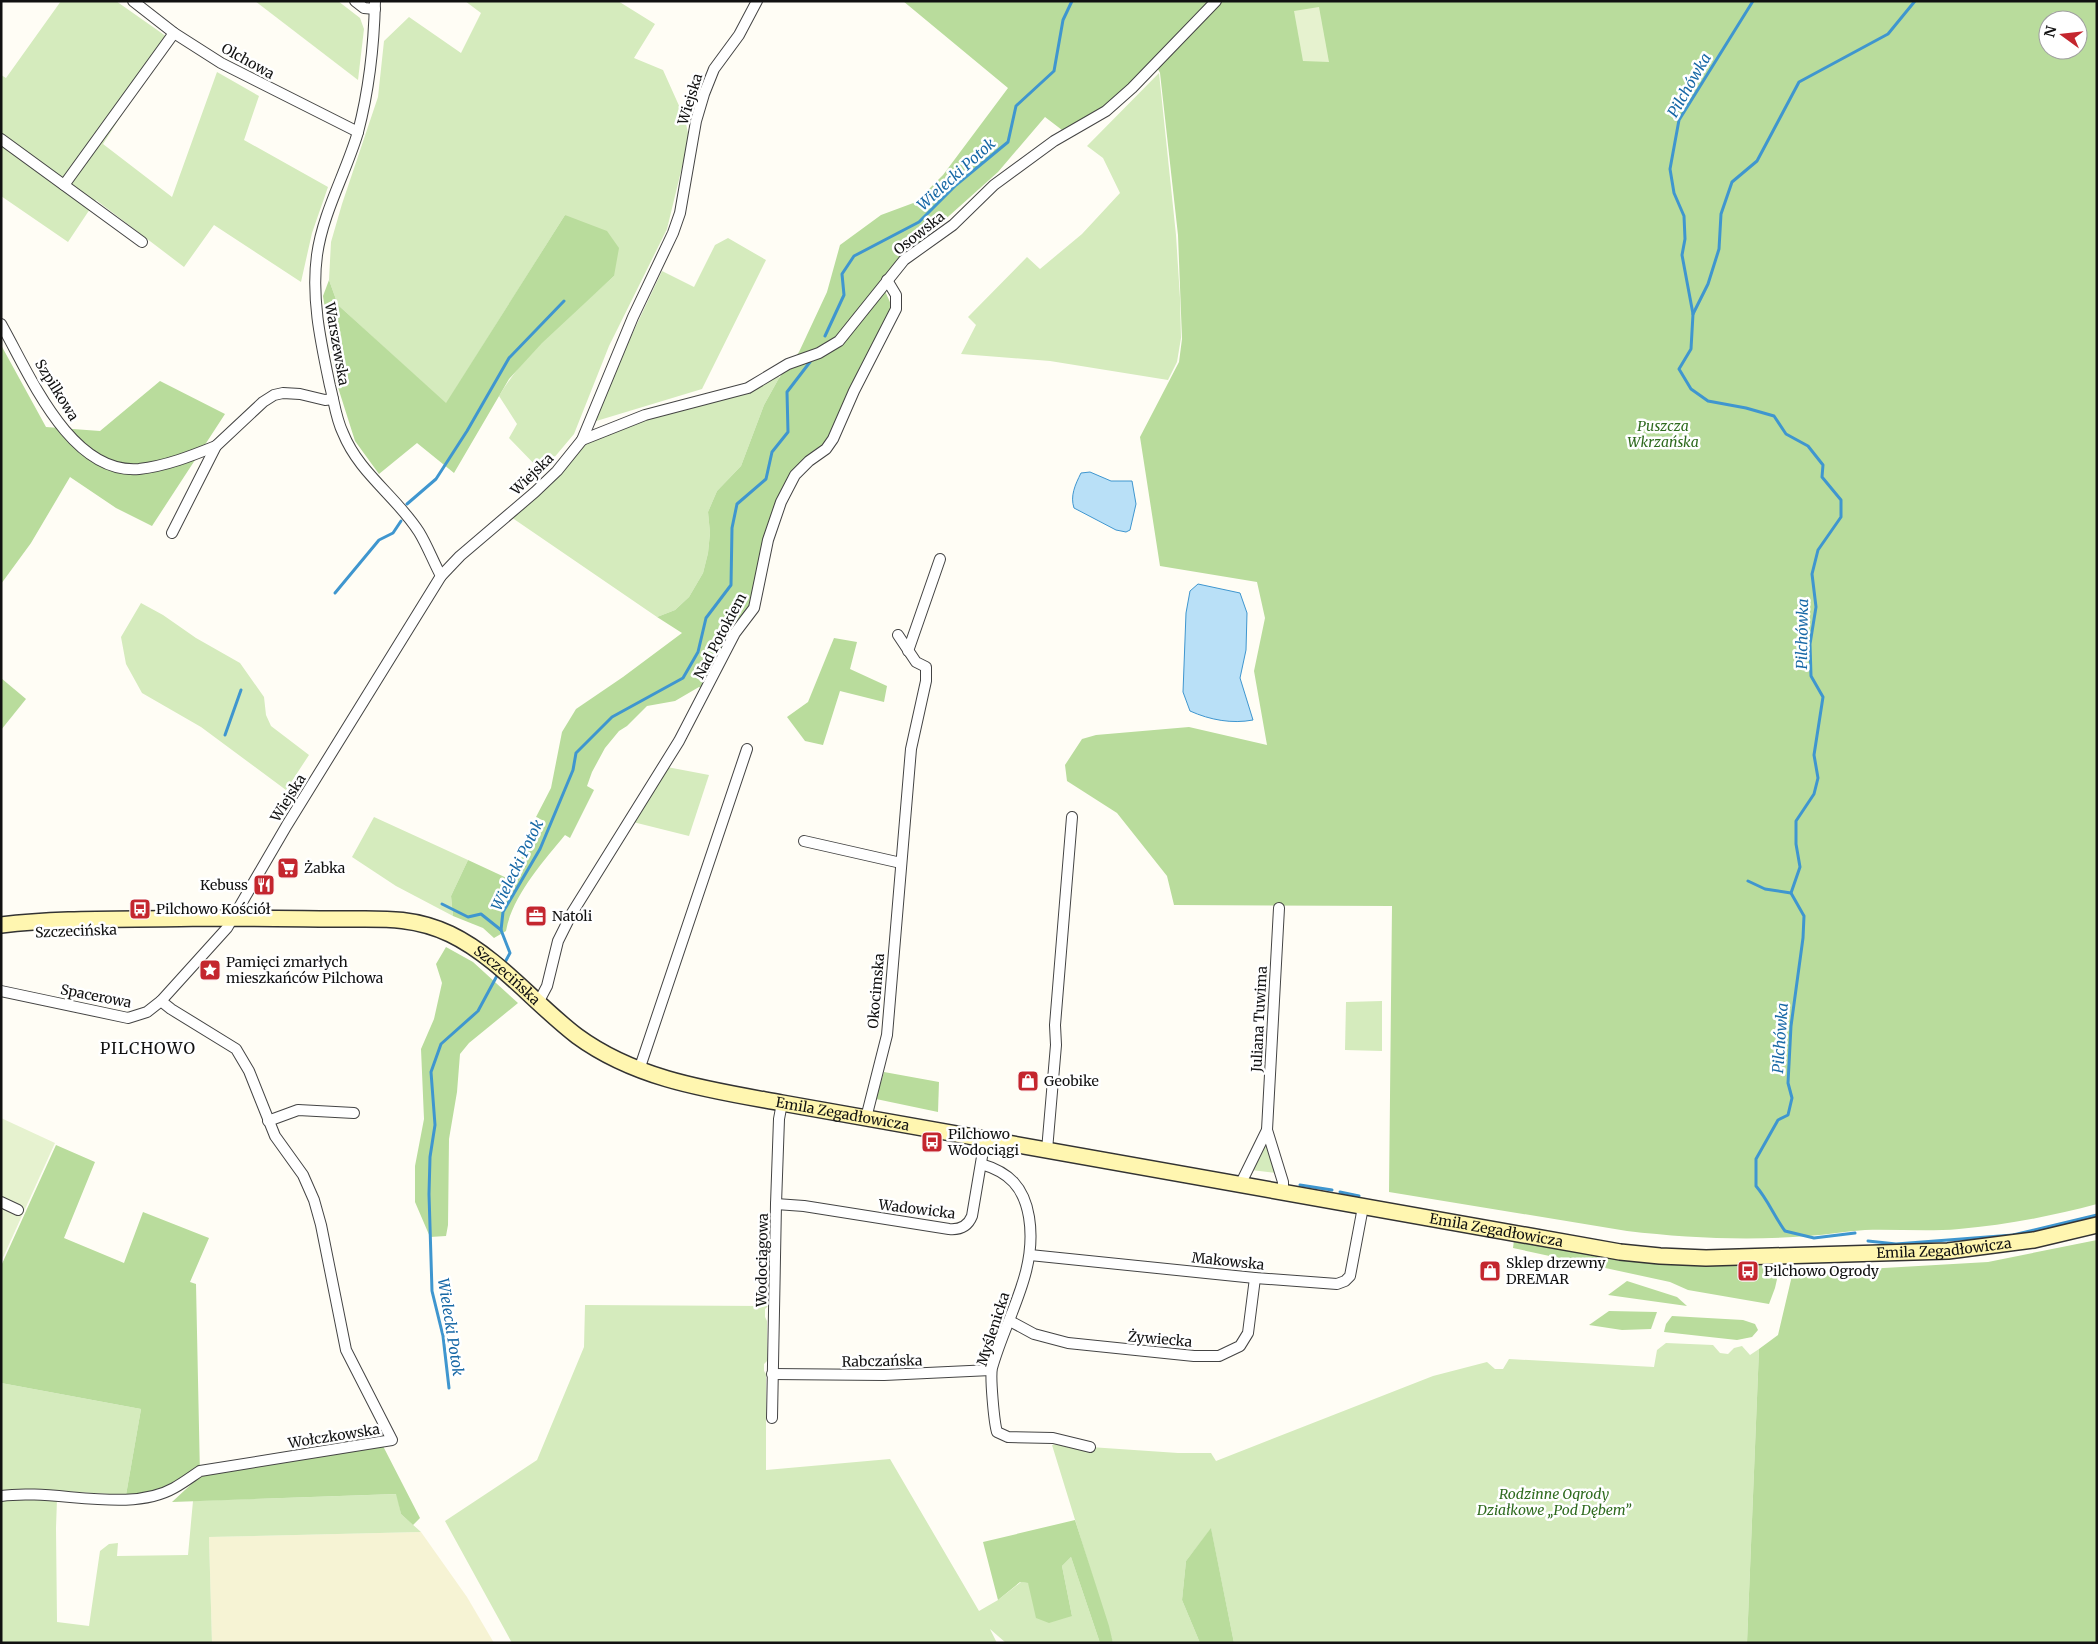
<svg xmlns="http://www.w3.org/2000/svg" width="2098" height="1644" font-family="Merriweather,serif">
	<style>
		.farmland { fill: #f6f3d4 }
		.green { fill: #d5ebbd }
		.forest { fill: #b9dc9c; fill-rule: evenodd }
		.pitch { fill: #e6f2cf }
		.water { fill: #b9e0f7; stroke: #3f96cf }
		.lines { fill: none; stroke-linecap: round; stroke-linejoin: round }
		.stream { stroke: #3f96cf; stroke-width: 3 }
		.minor-casing { stroke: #444; stroke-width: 12 }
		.secondary-casing { stroke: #333; stroke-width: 18 }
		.minor { stroke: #fff; stroke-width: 10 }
		.secondary { stroke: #fff6b0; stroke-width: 15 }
		.labels { text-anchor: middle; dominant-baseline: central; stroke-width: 5; stroke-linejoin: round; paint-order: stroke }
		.street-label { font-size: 14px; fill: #111; stroke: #fff }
		.park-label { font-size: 14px; font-style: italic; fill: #2f6b1f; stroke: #fff }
		.poi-label { font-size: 14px; fill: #111; stroke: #fff; text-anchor: start }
		.water-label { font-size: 15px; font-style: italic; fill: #1768a6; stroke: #fff }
		.quarter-label { font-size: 16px; letter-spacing: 1px; fill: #111; stroke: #fff }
	</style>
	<rect width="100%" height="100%" fill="#fffdf5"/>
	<!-- farmland -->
	<polygon class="farmland" points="421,1532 467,1597 494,1643 212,1643 209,1537"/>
	<!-- green -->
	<g class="green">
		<polygon points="61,1 116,1 170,39 103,144 172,197 217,72 259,96 244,140 328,187 312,233 301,282 214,225 184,267 96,200 68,242 1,196 1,75 6,78"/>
		<polygon points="255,1 338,1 360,18 364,29 358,80"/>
		<path d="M465 1H618L655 24 634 58 663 70 685 119 689 138 667 229 609 346 574 434 542 472 509 438 517 424 499 396C527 349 574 313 614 276L565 215 446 404 338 305 329 280 331 242 342 204 378 97 384 41 409 17 461 53 481 13Z"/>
		<polygon points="1159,73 1176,235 1180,298 1181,338 1177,362 1168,380 1050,361 961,354 976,325 968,317 1027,257 1040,269 1082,234 1120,193 1103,158 1087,146"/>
		<polygon points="728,238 766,260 702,389 593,422 609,383 662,271 694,287 715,245"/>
		<polygon points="777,371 779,378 764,405 741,466 717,491 708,512 710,533 708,553 703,573 689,597 675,610 657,617 508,515 582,440 733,393"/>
		<polygon points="141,603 163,615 196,638 240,663 264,697 266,715 271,726 309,755 286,790 201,727 142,693 126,664 121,637"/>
		<polygon points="667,767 709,775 689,836 633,822"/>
		<polygon points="374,817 468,860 451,896 453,916 396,886 352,857"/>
		<polygon points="1382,1001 1382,1051 1345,1050 1346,1002"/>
		<polygon points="1266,1143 1276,1173 1251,1170"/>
		<polygon points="585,1305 768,1306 765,1309 765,1317 767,1321 767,1361 764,1364 764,1371 766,1374 766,1470 890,1459 979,1611 998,1600 1021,1582 1028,1583 1072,1616 1062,1566 1071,1557 1100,1643 1006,1643 990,1629 997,1643 512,1643 445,1521 537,1460 584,1347"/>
		<polygon points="1666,1343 1713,1345 1720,1353 1728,1354 1734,1348 1742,1346 1750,1355 1759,1349 1747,1643 1234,1643 1211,1529 1186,1561 1182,1600 1200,1643 1113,1643 1052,1445 1071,1442 1090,1447 1178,1453 1211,1453 1216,1461 1433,1376 1487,1362 1495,1369 1503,1369 1509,1359 1654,1367 1657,1350"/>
		<polygon points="1,1383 141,1409 126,1495 27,1489 1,1492"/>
		<polygon points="397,1494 401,1514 421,1532 209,1537 212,1643 1,1643 1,1501 22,1498 57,1499 56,1528 57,1622 89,1626 100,1551 109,1544 118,1543 117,1556 188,1555 193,1501"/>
	</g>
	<!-- forest -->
	<g class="forest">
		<path d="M903 1H2097V1204C2052 1216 2006 1225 1959 1229 1928 1232 1896 1229 1865 1230 1846 1231 1827 1235 1808 1236 1748 1241 1687 1238 1627 1231L1389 1192 1392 906 1174 905 1167 876 1117 813 1067 781 1065 765 1082 739 1096 735 1189 727 1267 745 1254 671 1265 618 1257 582 1160 566 1140 437 1179 362 1182 339 1178 235 1160 73 1154 61 1110 103 1062 130 1045 117 998 172 901 259 881 282 893 309 828 441 790 477 754 599 703 689 699 687 675 701 647 706 627 726 619 731 605 748 592 772 587 786 594 790 570 838 565 835C543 862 512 896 506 931L494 938 483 928 453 916 451 896 468 860 511 880 525 850 544 821 536 817 551 788 562 732 576 709 623 677 682 633 657 617 675 610 689 597 703 573 708 553 710 533 708 512 717 491 741 466 764 405 779 378 799 352 827 292 840 245 881 215 916 202 943 175 1008 88ZM2048 20H2078V50H2048Z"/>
		<polygon points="565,215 607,231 619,248 614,276 542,343 509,379 454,473 417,443 379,474 355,441 336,381 323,296 329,280 338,305 446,403"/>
		<polygon points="1,345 46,427 100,431 160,381 225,414 152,526 116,508 70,477 31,543 1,584"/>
		<polygon points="834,638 857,642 850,669 887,686 884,702 840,691 823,745 805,741 787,717 808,702"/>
		<polygon points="1,678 26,699 1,730"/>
		<polygon points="446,947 473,962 518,1003 469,1043 460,1054 457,1092 449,1139 448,1225 446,1236 430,1237 415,1202 415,1166 424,1119 421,1049 434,1019 442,983 436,964"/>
		<polygon points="884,1072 939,1082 938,1112 876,1099"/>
		<polygon points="56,1145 95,1162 64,1238 124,1263 143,1212 209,1238 190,1282 196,1284 200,1476 383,1446 420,1518 413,1525 401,1514 396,1494 172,1502 199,1477 157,1491 126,1495 141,1409 1,1383 1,1266"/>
		<polygon points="1514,1240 1678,1263 1780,1266 1775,1288 1769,1304 1688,1290 1670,1282 1513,1248"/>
		<polygon points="2097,1240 2097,1643 1747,1643 1759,1349 1778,1335 1794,1267 1849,1270 1988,1262"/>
		<polygon points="1627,1281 1677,1297 1687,1306 1608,1295"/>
		<polygon points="1609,1311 1657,1312 1651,1329 1622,1330 1589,1325"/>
		<polygon points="1672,1316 1743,1320 1755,1324 1758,1330 1752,1337 1737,1340 1664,1332 1666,1324"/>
		<polygon points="1075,1520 1109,1626 1113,1643 1100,1643 1071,1557 1062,1566 1072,1616 1049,1623 1036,1618 1028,1583 1020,1582 998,1600 983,1542"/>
		<polygon points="1211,1528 1234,1643 1200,1643 1182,1600 1186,1561"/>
	</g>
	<!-- pitch -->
	<g class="pitch">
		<polygon points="1319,7 1329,62 1303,61 1294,11"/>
		<polygon points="1,1118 55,1143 1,1262"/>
	</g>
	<!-- water -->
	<g class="water">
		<path d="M1090 472 1111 481H1132L1136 504 1130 530 1126 532 1116 530 1074 508C1070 496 1075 485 1081 473Z"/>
		<path d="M1198 584 1240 593 1247 613 1246 650 1240 678 1253 720C1232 724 1210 720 1190 711L1183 692 1186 613 1190 591Z"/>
	</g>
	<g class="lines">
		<!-- stream -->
		<g class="stream">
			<path d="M1753 1 1679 120 1670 169 1674 193 1684 216 1685 239 1682 255 1693 314 1691 349 1679 369 1691 389 1708 401 1746 408 1774 416 1786 434 1808 446 1823 465 1822 477 1841 500V517L1818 550 1812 574 1816 607 1810 644 1811 676 1823 697 1814 755 1818 778 1814 794 1796 821V844L1800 867 1791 893 1804 916 1803 938 1791 1026 1788 1083 1792 1098 1788 1115 1778 1120 1756 1159V1186C1768 1200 1774 1216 1785 1231L1814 1238 1855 1233"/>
			<polyline points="1693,314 1708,284 1719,249 1721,214 1732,182 1757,161 1799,82 1888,34 1915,1"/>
			<polyline points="825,336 844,295 842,274 854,256 919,222 956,185 1008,142 1016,106 1054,71 1063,20 1072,1"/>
			<polyline points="407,504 436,479 467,431 509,358 564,301"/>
			<polyline points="335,593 379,540 393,533 401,521"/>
			<polyline points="225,735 241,690"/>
			<polyline points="1748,881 1765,889 1791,893"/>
			<polyline points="442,904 468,917 481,914 501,930"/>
			<polyline points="504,964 510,953 501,930 503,912 540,849 573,770 576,753 612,717 683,678 698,652 706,618 731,585 732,528 737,504 766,479 772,452 788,432 787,392 810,362"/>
			<polyline points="1300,1185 1332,1190"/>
			<polyline points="1340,1192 1359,1196"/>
			<polyline points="1868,1241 1896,1244 2013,1235 2097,1215"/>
			<polyline points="449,1388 443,1336 432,1291 429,1194 430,1157 435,1125 431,1072 441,1044 478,1011 499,972"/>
		</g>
		<!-- minor casing -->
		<g class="minor-casing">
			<g id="minor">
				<polyline points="133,1 174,33 221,63 358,132"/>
				<polyline points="355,1 364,8 375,9"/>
				<path d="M375 1C374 45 369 90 358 132 346 173 323 212 317 255 311 299 321 343 330 386 334 401 336 419 343 433 359 473 396 496 419 532 427 545 433 561 441 576"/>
				<polyline points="1,139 142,242"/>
				<polyline points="64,185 174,33"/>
				<path d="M1 324C29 373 70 475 139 469 166 466 191 456 216 446"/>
				<polyline points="582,440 645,415 748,388 788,364 819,353 839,341 904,260 953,225 994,185 1054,141 1106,111 1132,88 1216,1"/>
				<polyline points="172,533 216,446 263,402 274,395 283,393 300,394 325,400 333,399"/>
				<polyline points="908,651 940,559"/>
				<polyline points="804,841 901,863"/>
				<polyline points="1,991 128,1018 147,1012 161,1001 227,928 287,825 441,576 460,556 535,492 557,471 582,440 633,317 673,233 680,213 696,121 704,94 714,69 739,35 757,1"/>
				<polyline points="538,1003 547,986 558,941 572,913 679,741 735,633 754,608 768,540 781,502 795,475 809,461 826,449 833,439 854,391 896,309 896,295 887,280"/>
				<polyline points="639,1070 747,749"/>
				<polyline points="866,1118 887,1035 911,749 926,681 926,667 916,662 898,635"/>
				<polyline points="268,1121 298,1110 354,1113"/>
				<polyline points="1267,1130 1283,1182 1283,1193"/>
				<polyline points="1047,1150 1056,1045 1055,1025 1072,817"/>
				<path d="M981 1164C1009 1172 1024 1187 1029 1217 1038 1272 1006 1317 992 1368 990 1377 994 1422 997 1432L1008 1437 1053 1438 1090 1447"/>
				<polyline points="1240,1185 1267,1130 1279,908"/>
				<polyline points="1,1202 18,1210"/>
				<path d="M776 1204 804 1206 949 1229C960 1230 968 1226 972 1216L985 1139"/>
				<polyline points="1030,1255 1255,1278 1337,1284 1345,1281 1350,1276 1363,1207"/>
				<polyline points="1010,1321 1034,1334 1068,1343 1194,1356 1219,1356 1240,1346 1248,1333 1255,1278"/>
				<polyline points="772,1374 884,1375 991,1370"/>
				<polyline points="772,1418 776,1204 779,1119 782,1103"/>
				<path d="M1 1496C54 1488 128 1514 174 1488 183 1483 191 1477 200 1471L392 1440 346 1350 321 1225 314 1200 303 1175 275 1136 249 1071 236 1049 171 1009 161 1001"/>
			</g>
		</g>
		<!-- secondary casing -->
		<g class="secondary-casing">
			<g id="secondary">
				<path id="s1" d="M1 925C66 917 132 920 198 918 241 918 284 918 327 919 372 920 408 914 450 934 498 957 535 1004 577 1036 637 1080 710 1090 782 1103L1620 1252 1660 1256 1706 1258 1948 1251 2034 1240 2097 1225"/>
			</g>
		</g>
		<!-- minor -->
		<use href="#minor" class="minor"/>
		<!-- secondary -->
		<use href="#secondary" class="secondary"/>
	</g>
	<!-- icons -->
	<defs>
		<g id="supermarket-square" transform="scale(1.125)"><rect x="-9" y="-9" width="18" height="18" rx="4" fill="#c4262e" stroke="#fff"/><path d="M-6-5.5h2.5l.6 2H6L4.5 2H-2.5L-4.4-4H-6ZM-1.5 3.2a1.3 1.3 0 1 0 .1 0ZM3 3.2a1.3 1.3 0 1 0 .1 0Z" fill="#fff"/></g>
		<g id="restaurant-square" transform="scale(1.125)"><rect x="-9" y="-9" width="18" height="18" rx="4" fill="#c4262e" stroke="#fff"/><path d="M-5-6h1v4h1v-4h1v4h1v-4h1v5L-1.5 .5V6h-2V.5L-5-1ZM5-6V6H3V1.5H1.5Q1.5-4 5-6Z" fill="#fff"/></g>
		<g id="bus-square" transform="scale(1.125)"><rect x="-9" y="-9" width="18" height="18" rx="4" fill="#c4262e" stroke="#fff"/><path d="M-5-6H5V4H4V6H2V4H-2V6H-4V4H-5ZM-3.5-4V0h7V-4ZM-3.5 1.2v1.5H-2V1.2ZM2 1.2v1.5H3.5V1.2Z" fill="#fff"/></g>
		<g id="office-square" transform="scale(1.125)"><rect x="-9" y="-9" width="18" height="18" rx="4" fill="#c4262e" stroke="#fff"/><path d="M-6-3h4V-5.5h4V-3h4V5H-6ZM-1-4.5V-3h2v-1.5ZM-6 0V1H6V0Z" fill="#fff"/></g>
		<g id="sight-square" transform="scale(1.125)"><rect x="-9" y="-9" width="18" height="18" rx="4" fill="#c4262e" stroke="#fff"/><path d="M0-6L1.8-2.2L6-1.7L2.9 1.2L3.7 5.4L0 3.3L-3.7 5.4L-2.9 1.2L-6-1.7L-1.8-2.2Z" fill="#fff"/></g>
		<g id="shop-square" transform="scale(1.125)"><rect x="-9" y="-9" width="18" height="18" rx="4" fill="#c4262e" stroke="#fff"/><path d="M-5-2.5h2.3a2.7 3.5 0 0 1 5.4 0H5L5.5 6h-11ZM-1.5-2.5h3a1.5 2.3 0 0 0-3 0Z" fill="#fff"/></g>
	</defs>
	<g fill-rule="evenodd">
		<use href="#supermarket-square" x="288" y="868"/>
		<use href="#restaurant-square" x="264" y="885"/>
		<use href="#bus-square" x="140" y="909"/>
		<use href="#office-square" x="536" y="916"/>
		<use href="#sight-square" x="210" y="970"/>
		<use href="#shop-square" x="1028" y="1081"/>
		<use href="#bus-square" x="932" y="1142"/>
		<use href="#shop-square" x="1490" y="1271"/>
		<use href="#bus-square" x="1748" y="1271"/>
	</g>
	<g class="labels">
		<!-- street labels -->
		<g class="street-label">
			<text transform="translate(248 61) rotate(29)">Olchowa</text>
			<text transform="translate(690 99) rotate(-73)">Wiejska</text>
			<text transform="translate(919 233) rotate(-38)">Osowska</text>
			<text transform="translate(337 344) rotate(80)">Warszewska</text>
			<text transform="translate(57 390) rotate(58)">Szpilkowa</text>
			<text transform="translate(532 474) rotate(-44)">Wiejska</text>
			<text transform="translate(720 636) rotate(-62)">Nad Potokiem</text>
			<text transform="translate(288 798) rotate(-58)">Wiejska</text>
			<text transform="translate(76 931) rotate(-2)">Szczecińska</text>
			<text stroke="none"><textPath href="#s1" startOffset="522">Szczecińska</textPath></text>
			<text transform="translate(876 991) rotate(-85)">Okocimska</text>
			<text transform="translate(96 996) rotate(11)">Spacerowa</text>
			<text transform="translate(1259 1019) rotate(-87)">Juliana Tuwima</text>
			<text stroke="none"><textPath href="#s1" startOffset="894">Emila Zegadłowicza</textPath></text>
			<text transform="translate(917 1209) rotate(7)">Wadowicka</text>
			<text stroke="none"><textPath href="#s1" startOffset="1558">Emila Zegadłowicza</textPath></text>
			<text stroke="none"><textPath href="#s1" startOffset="2008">Emila Zegadłowicza</textPath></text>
			<text transform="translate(762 1260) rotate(-89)">Wodociągowa</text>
			<text transform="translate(1228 1261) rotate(6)">Makowska</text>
			<text transform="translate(993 1329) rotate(-72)">Myślenicka</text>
			<text transform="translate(1160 1339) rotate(5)">Żywiecka</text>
			<text transform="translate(882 1361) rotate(-1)">Rabczańska</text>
			<text transform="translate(334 1436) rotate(-9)">Wołczkowska</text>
		</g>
		<!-- park labels -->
		<g class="park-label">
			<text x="1663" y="426">Puszcza<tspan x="1663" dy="16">Wkrzańska</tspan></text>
			<text x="1554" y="1494">Rodzinne Ogrody<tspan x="1554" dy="16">Działkowe „Pod Dębem”</tspan></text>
		</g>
		<!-- poi labels -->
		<g class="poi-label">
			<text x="304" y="868">Żabka</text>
			<text x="248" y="885" text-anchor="end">Kebuss</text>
			<text x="156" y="909">Pilchowo Kościół</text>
			<text x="552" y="916">Natoli</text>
			<text x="226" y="962">Pamięci zmarłych<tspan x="226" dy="16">mieszkańców Pilchowa</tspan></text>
			<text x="1044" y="1081">Geobike</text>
			<text x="948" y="1134">Pilchowo<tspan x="948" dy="16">Wodociągi</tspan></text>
			<text x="1506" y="1263">Sklep drzewny<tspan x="1506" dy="16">DREMAR</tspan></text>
			<text x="1764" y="1271">Pilchowo Ogrody</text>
		</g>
		<!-- water labels -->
		<g class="water-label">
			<text transform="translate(1689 85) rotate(-60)">Pilchówka</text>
			<text transform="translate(956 174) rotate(-42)">Wielecki Potok</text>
			<text transform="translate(1802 634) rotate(-89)">Pilchówka</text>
			<text transform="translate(517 865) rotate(-64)">Wielecki Potok</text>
			<text transform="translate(1780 1038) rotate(-86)">Pilchówka</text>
			<text transform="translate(451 1327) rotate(81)">Wielecki Potok</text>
		</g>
		<!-- quarter labels -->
		<g class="quarter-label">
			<text x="148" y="1048">PILCHOWO</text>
		</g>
	</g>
	<!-- border -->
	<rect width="2098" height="1644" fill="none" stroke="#111111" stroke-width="5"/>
	<!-- north arrow -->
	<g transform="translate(2063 35) rotate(285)"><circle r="24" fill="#ffffff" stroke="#a0a0a0"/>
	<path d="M0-4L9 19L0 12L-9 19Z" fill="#c4262e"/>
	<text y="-8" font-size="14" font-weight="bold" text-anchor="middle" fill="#111111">N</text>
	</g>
</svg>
